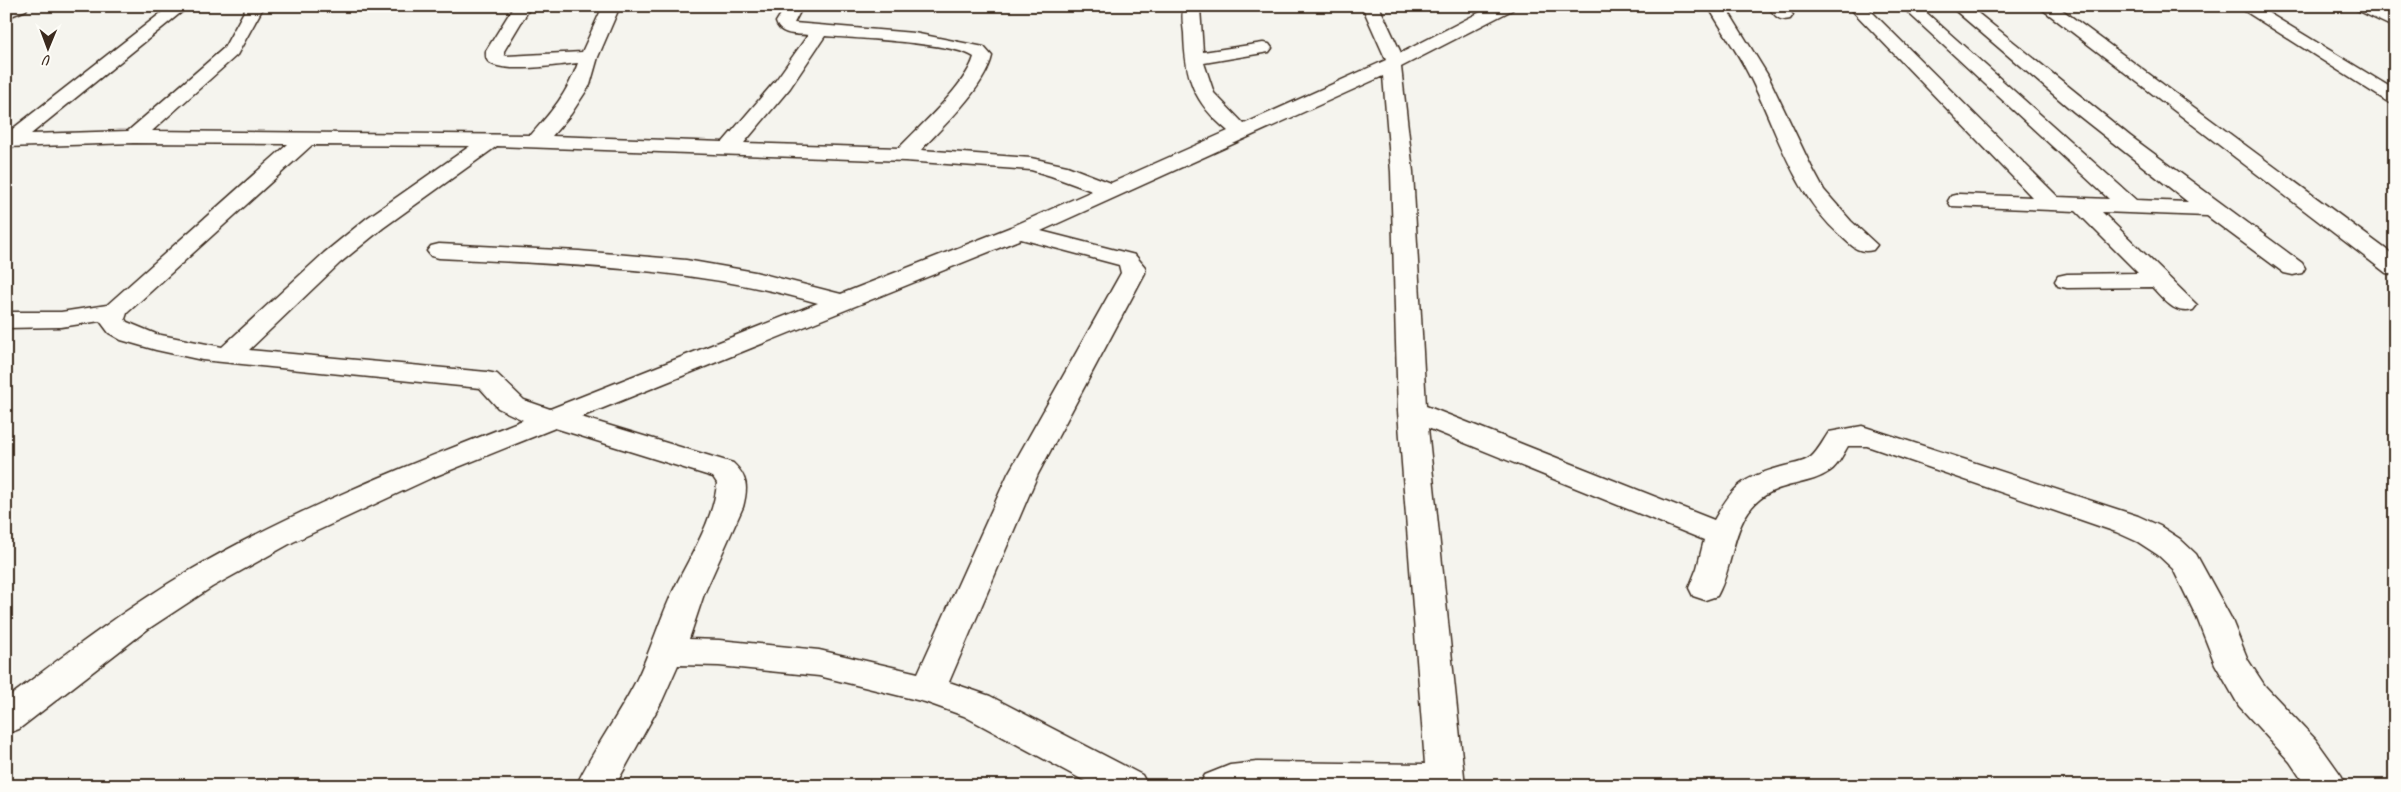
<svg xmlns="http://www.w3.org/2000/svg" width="2401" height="792" font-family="Caveat,sans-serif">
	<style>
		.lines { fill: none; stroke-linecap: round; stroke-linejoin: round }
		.minor-casing { stroke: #3b2a1e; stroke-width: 3 }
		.minor { fill: #fdfcf7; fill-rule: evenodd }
	</style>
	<rect width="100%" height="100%" fill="#f5f4ee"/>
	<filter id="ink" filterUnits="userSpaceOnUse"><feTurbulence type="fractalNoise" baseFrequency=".02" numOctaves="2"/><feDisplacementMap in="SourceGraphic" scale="10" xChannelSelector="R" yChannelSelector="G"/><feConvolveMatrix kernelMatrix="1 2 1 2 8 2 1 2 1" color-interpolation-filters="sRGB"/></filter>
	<g filter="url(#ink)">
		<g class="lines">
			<!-- minor casing -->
			<g class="minor-casing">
				<g id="minor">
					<polygon points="6,6 28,6 26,10 6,18"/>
					<path d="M170 6H189L31 134 128 131 224 48 247 6H264L237 55 152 131 531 135C552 111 567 94 578 63 558 65 504 74 489 62 485 59 486 55 486 51L514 6H531L504 51V55L507 56 582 52 603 6H620L598 57 590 85 571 114 552 136 723 142 776 80 808 35C797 34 780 36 776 22L786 6H803L794 23 914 33 984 47 992 56C985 88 943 126 921 150L1031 158 1067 166 1111 183 1228 131C1193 102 1185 77 1184 33 1183 25 1181 14 1184 6L1200 8 1203 52 1263 43 1269 44 1272 48 1269 52 1263 53 1204 63 1214 93 1244 124 1386 60 1362 6H1379L1401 53 1492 6H1514L1512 10 1401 67 1413 172 1426 406 1714 520C1734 485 1742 478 1781 467 1791 464 1803 463 1811 457 1818 451 1824 439 1829 432L1862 426 2138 516 2160 526 2180 539 2196 554 2231 618 2248 660 2265 686 2316 740 2341 775 2347 786H2306L2290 762 2239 706 2215 664 2197 618 2173 569 2158 555 2138 542 2116 532 1867 446H1848C1843 454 1838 466 1830 471 1809 486 1780 482 1760 499 1731 522 1734 567 1717 596L1705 600 1693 596 1689 588 1697 568 1704 540 1428 428 1465 786H1199L1205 775 1230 765 1257 762 1425 764 1398 411 1391 172 1383 76 1041 231 1135 255 1145 267V273L1038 474 949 682 990 696 1142 775 1148 786H1094L964 716 925 702 819 676 719 666 678 665 662 701 615 786H576C593 750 617 718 635 683 651 651 660 617 676 585 692 553 714 519 717 483L713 477 555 428 431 478 293 542 212 587 148 629 19 729 6 734V699C66 654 125 609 189 571 295 509 410 464 523 420L498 408 480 388 202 360 156 350 121 340 109 333 100 321 61 327 6 328V312H61L107 305 288 144 133 143 6 147V134ZM825 36C853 38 956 43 974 57 966 85 920 126 899 148L744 143 790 88ZM312 145 470 146 367 218 324 253 222 347 156 334 127 322 125 319 127 313ZM497 146 905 161 1031 170 1051 176 1092 191 1011 227 841 294 755 272 686 260 579 251 439 244 431 246 427 251 431 256 439 258C567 265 695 267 818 303L550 409 524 400 497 374 487 372 249 350 340 263 383 228ZM1021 239 1119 265 1121 273 1008 474 918 673 819 650 719 640 689 639 704 594 743 507C748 488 748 477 733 463L581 417Z"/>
					<path d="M1708 6H1725L1767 74 1811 166 1824 190 1851 221 1877 245 1873 250C1858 254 1852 246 1841 236 1793 194 1777 130 1749 75 1737 51 1721 29 1708 6Z"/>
					<path d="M1768 6H1785L1793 15 1790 19C1779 22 1774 15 1768 6Z"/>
					<path d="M1848 6H1866L2058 197 2109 199 1901 6H1919L2136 200 2188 202 2074 112 1950 6H1969L2130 136 2302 263 2305 268 2302 273 2293 275 2284 273 2207 216 2102 212 2197 305 2193 310C2174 315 2165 300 2152 287L2067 288 2058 286 2055 281 2058 276 2067 274 2138 273 2076 211 1951 206 1948 201 1951 196 1959 194 2032 197Z"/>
					<polygon points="2038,6 2057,6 2395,256 2395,275 2386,273"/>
					<polygon points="2237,6 2257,6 2395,90 2395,104 2388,102"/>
					<polygon points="2355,6 2376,6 2395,16 2395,28 2357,10"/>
				</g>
			</g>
			<!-- minor -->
			<use href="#minor" class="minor"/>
		</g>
	</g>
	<!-- margin -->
	<rect width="2401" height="792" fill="none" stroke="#fdfcf7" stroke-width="25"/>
	<rect x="12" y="12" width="2376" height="767" fill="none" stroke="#3b2a1e" stroke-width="2" filter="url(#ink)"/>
	<!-- north arrow -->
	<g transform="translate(48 48) rotate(181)" stroke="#fdfcf7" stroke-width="4" paint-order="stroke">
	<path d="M0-4L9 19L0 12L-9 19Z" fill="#3b2a1e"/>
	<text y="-8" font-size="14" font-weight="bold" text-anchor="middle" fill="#3b2a1e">U</text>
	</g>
</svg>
